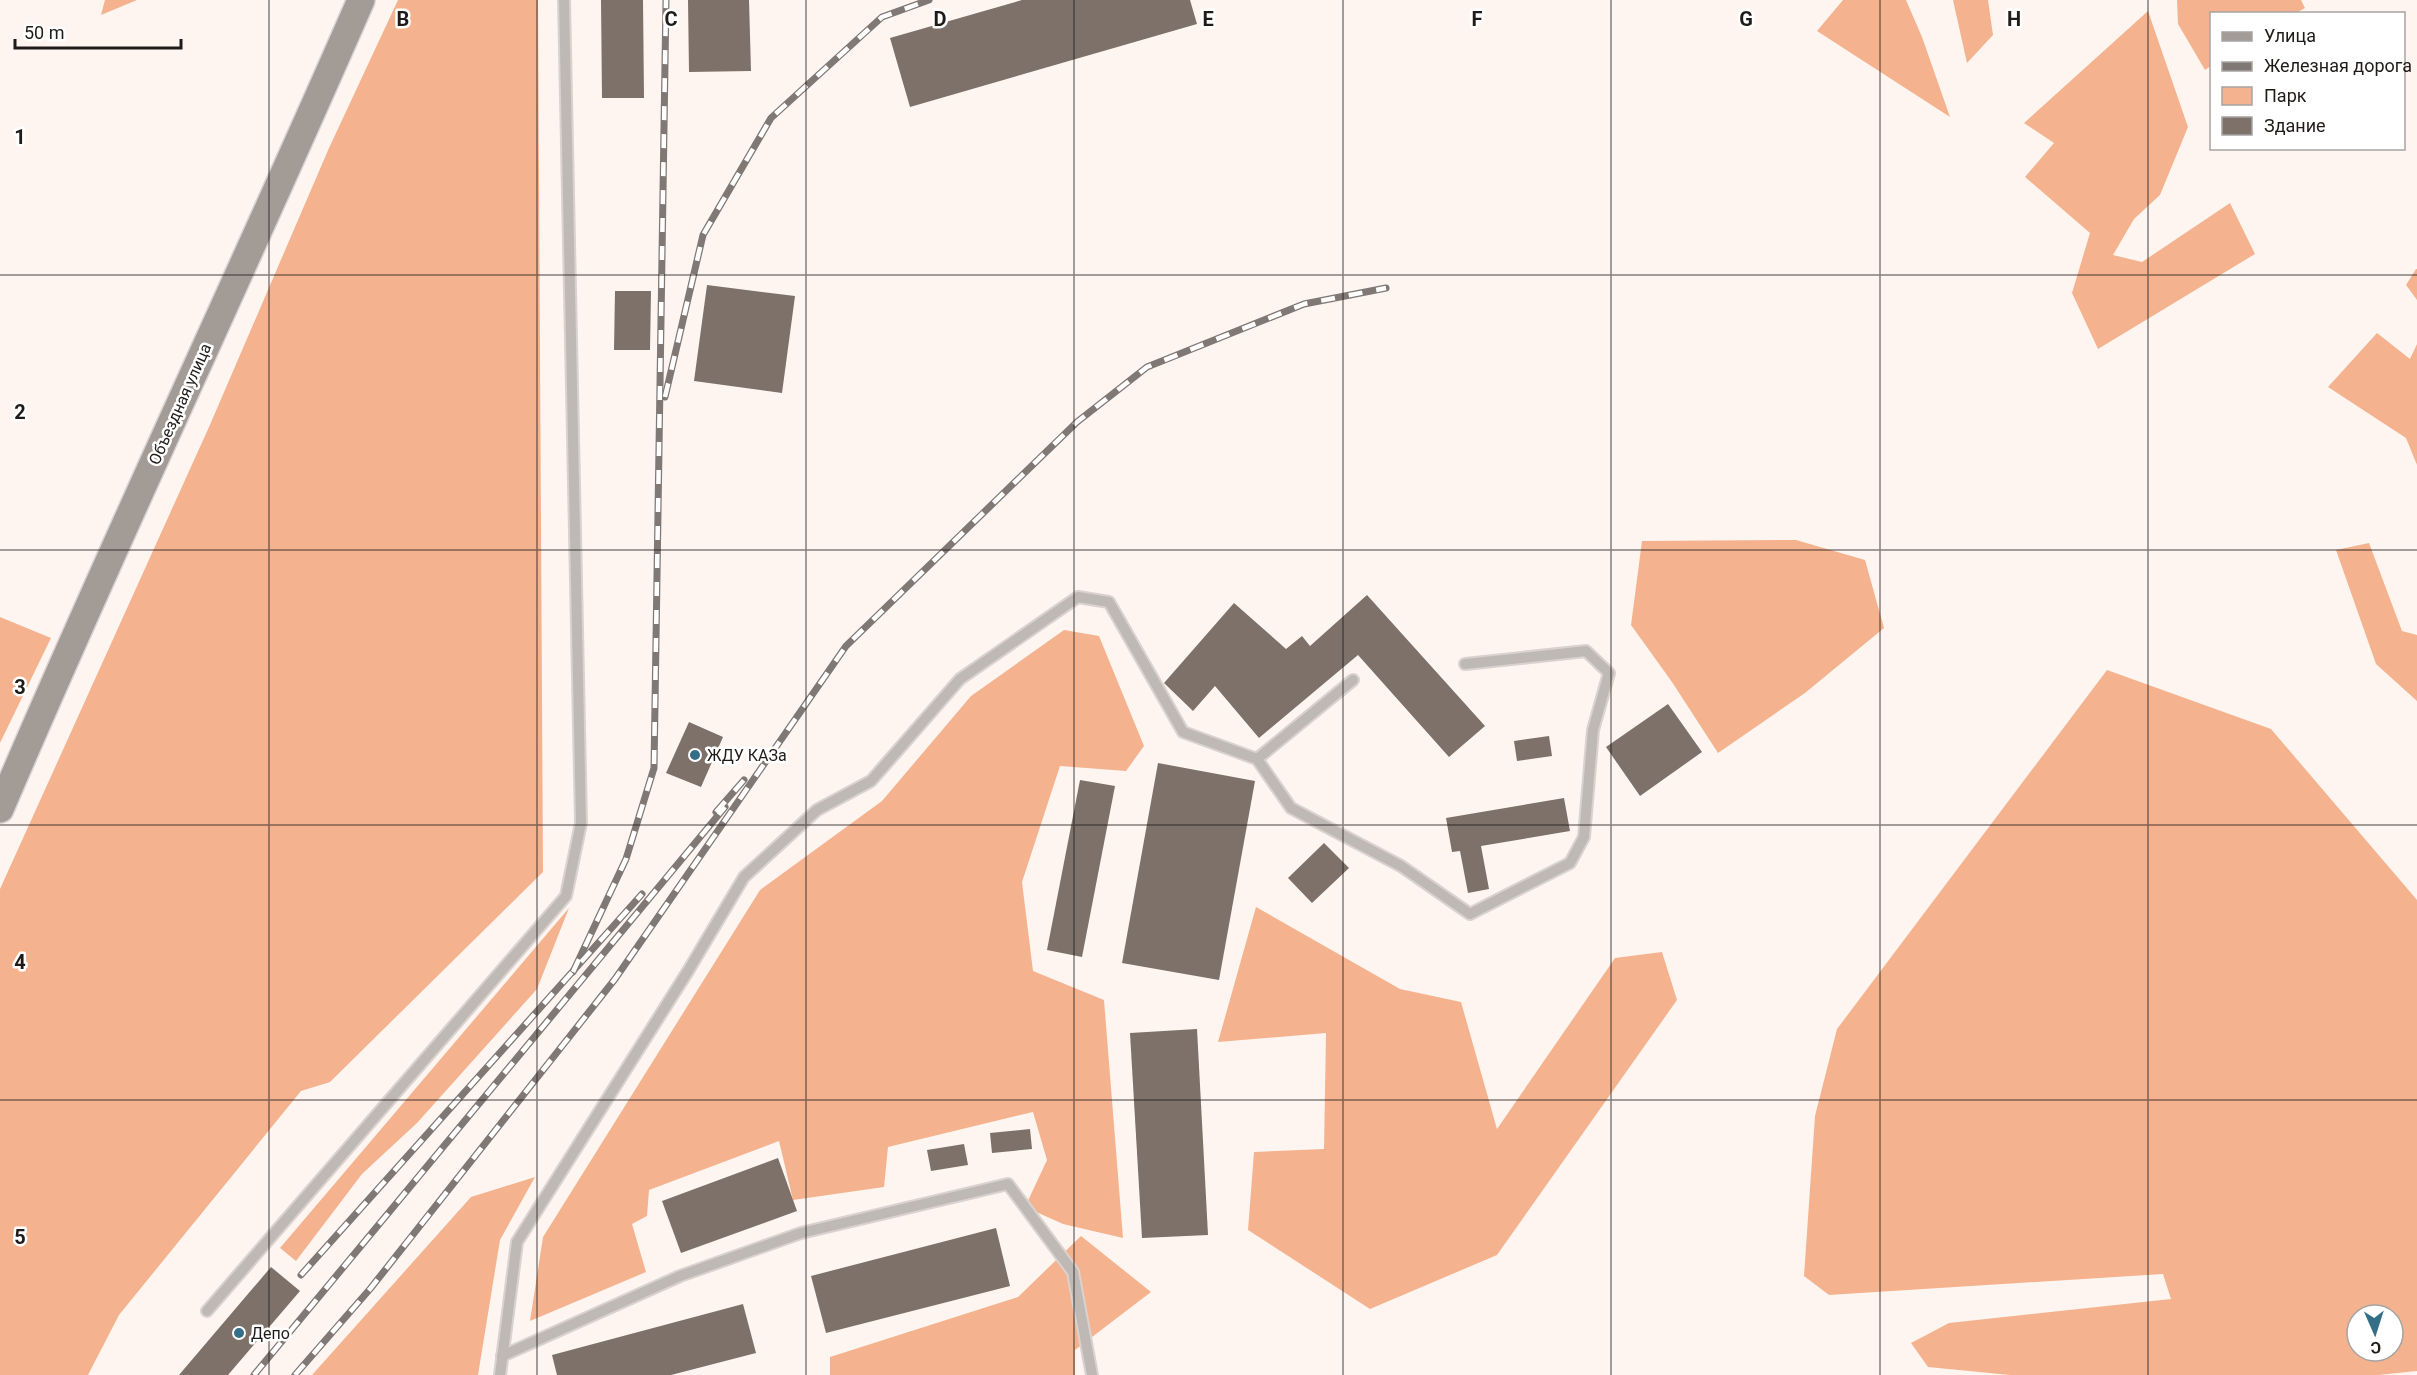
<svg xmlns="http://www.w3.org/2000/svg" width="2417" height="1375" font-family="Roboto,sans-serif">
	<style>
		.green { fill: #f4b38e; fill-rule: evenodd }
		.building { fill: #7d716a }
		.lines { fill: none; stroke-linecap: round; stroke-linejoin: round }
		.service-casing { stroke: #dad2ce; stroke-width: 14 }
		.secondary-casing { stroke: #dad2ce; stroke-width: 30 }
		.service { stroke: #bfb9b6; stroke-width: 10 }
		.secondary { stroke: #a39b96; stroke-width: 27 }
		.rail-casing { stroke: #7f7875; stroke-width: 7 }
		.rail { stroke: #fff; stroke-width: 4.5; stroke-dasharray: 14; stroke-linecap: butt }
		.grid { fill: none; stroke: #201b19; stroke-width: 1.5; stroke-opacity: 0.55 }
		.poi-dot { fill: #356e87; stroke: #fff; stroke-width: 2 }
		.labels { text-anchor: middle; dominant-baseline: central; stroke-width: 5; stroke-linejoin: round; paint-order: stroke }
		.street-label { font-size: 16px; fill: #201b19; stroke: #fff }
		.poi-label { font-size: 16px; fill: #201b19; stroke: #fff; text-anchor: start }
		.grid-label { font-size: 20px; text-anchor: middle; font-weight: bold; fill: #201b19; stroke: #fff; stroke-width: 5; stroke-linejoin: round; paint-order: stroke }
	</style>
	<rect width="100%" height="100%" fill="#fef5f1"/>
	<!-- green -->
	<g class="green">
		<polygon points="105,0 137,0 101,15"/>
		<polygon points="398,0 538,0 543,872 330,1082 301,1091 119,1315 88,1375 0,1375 0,889 209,427 329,148"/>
		<polygon points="1843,0 1906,0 1922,37 1950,117 1817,31"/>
		<polygon points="1953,0 1988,0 1993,35 1967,63"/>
		<polygon points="2177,0 2301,0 2305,8 2296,13 2212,14 2211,66 2205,70 2178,24"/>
		<polygon points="2148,11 2188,127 2160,195 2134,219 2113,255 2142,262 2230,203 2255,254 2098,349 2072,293 2090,233 2025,177 2054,143 2024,123"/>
		<polygon points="2416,269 2417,269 2417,300 2406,285"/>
		<polygon points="2377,333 2410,359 2417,344 2417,465 2406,438 2328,387"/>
		<polygon points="1796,540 1865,560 1884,628 1805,693 1718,753 1672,682 1631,625 1642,541"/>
		<polygon points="2369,543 2402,631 2417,635 2417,701 2376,664 2336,550"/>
		<polygon points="0,617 51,638 0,743"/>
		<polygon points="1064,630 1099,636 1144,746 1126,771 1060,766 1022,882 1033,971 1104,1000 1123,1238 1063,1224 1025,1207 1047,1160 1033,1112 888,1147 884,1187 793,1200 779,1141 649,1190 647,1216 632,1224 646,1272 530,1321 543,1237 760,890 882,801 971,696"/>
		<path d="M2107 670 2271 729 2417 900V1371L2378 1375H2010L1928 1367 1911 1343 1949 1323 2171 1299 2163 1274 1829 1295 1804 1276 1815 1116 1837 1029ZM2357 1315H2393V1351H2357Z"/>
		<polygon points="1256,907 1400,989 1461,1002 1497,1129 1615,958 1662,952 1677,1000 1497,1255 1370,1309 1248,1230 1254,1152 1324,1149 1326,1033 1218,1042"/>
		<polygon points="569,908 537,989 417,1123 362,1174 296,1261 280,1248"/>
		<polygon points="535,1177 500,1240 478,1375 312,1375 471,1197"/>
		<polygon points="1081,1236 1151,1292 1075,1350 1075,1375 830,1375 830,1357 1018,1297"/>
	</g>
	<!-- building -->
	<g class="building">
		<polygon points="601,0 643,0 644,98 602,98"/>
		<polygon points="688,0 749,0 751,71 689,72"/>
		<polygon points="1022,0 1190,0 1197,24 910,107 890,38"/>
		<polygon points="707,285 795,296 782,393 694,381"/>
		<polygon points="615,291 651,291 650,350 614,350"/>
		<polygon points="1367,595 1485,726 1449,757 1358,655 1259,738 1215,686 1193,711 1164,683 1234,603 1286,649 1302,636 1310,646"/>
		<polygon points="1668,704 1702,752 1640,796 1606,747"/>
		<polygon points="689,722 723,737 701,787 666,773"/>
		<polygon points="1549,736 1552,756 1517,761 1514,741"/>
		<polygon points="1158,763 1255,781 1219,980 1122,963"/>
		<polygon points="1080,780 1115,786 1082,957 1047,950"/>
		<polygon points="1564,798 1570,831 1481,846 1489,889 1468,893 1460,851 1452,852 1446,818"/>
		<polygon points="1324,843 1349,868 1312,903 1288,878"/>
		<polygon points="1197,1029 1208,1235 1142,1238 1130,1033"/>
		<polygon points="1030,1129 1032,1149 992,1153 990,1133"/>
		<polygon points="964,1144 968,1165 931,1171 927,1150"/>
		<polygon points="778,1158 797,1211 681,1253 662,1201"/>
		<polygon points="996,1228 1010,1286 826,1333 811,1276"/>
		<polygon points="271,1267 300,1291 228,1375 179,1375"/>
		<polygon points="743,1304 756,1353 671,1375 557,1375 552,1355"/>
	</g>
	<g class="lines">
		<!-- service casing -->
		<g class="service-casing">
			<g id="service">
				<polyline points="1257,759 1353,680"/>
				<polyline points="207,1311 566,896 581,823 564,0"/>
				<polyline points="502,1356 680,1276 801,1233 1008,1184 1073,1272 1092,1375"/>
				<polyline points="500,1375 517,1242 688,971 744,877 817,810 871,781 960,679 1078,597 1109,602 1183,732 1257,759 1291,808 1401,866 1470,914 1570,863 1584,837 1593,730 1609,673 1586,651 1465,664"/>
			</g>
		</g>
		<!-- secondary casing -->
		<g class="secondary-casing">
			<path id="secondary" d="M0 809C116 537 243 271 361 0"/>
		</g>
		<!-- service -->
		<use href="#service" class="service"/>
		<!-- secondary -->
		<use href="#secondary" class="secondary"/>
		<!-- rail casing -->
		<g class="rail-casing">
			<g id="rail">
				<polyline points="665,397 703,235 771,118 882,17 929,0"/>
				<polyline points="716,812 744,780"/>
				<polyline points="573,972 626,859 654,768 666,0"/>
				<polyline points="301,1275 642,894"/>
				<polyline points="254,1375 725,807"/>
				<polyline points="295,1375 370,1289 615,979 846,646 1077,422 1147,367 1304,304 1386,288"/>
			</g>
		</g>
		<!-- rail -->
		<use href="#rail" class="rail"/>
	</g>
	<!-- grid -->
	<path class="grid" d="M269 0V1375M537 0V1375M806 0V1375M1074 0V1375M1343 0V1375M1611 0V1375M1880 0V1375M2148 0V1375M0 275H2417M0 550H2417M0 825H2417M0 1100H2417"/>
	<!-- markers -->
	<g class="poi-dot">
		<circle cx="695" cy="755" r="6"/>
		<circle cx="239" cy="1333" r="6"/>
	</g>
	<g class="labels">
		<!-- street labels -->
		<g class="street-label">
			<text transform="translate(180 404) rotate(-66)">Объездная улица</text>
		</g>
		<!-- poi labels -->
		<g class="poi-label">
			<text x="707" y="755">ЖДУ КАЗа</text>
			<text x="251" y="1333">Депо</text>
		</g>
	</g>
	<g class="grid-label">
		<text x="403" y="26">B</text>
		<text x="671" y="26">C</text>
		<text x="940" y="26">D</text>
		<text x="1208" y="26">E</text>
		<text x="1477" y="26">F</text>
		<text x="1746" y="26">G</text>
		<text x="2014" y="26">H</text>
		<text x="20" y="144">1</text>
		<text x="20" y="419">2</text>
		<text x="20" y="694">3</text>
		<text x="20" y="969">4</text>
		<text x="20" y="1244">5</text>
	</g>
	<!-- legend -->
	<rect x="2210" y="12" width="195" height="138" fill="#ffffff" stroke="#a6a4a3" stroke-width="1.5"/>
	<rect x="2222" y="32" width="30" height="9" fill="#a39b96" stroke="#a6a4a3" stroke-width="1.5"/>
	<text x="2264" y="42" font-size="18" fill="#201b19">Улица</text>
	<rect x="2222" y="62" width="30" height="9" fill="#7f7875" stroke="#a6a4a3" stroke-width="1.5"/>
	<text x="2264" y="72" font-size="18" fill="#201b19">Железная дорога</text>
	<rect x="2222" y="87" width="30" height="18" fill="#f4b38e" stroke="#a6a4a3" stroke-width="1.5"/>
	<text x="2264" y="102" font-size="18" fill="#201b19">Парк</text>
	<rect x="2222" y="117" width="30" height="18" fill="#7d716a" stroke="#a6a4a3" stroke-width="1.5"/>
	<text x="2264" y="132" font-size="18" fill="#201b19">Здание</text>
	<!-- north arrow -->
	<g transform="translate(2375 1333) rotate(177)"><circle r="28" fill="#ffffff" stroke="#a6a4a3" stroke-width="1.5"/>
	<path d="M0-4.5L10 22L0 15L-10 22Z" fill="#356e87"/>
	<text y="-9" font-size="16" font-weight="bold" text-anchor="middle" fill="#201b19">С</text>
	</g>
	<!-- scale -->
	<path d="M15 39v9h166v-9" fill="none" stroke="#201b19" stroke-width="3"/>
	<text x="24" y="39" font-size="18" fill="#201b19" stroke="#ffffff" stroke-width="4.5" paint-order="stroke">50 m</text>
</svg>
